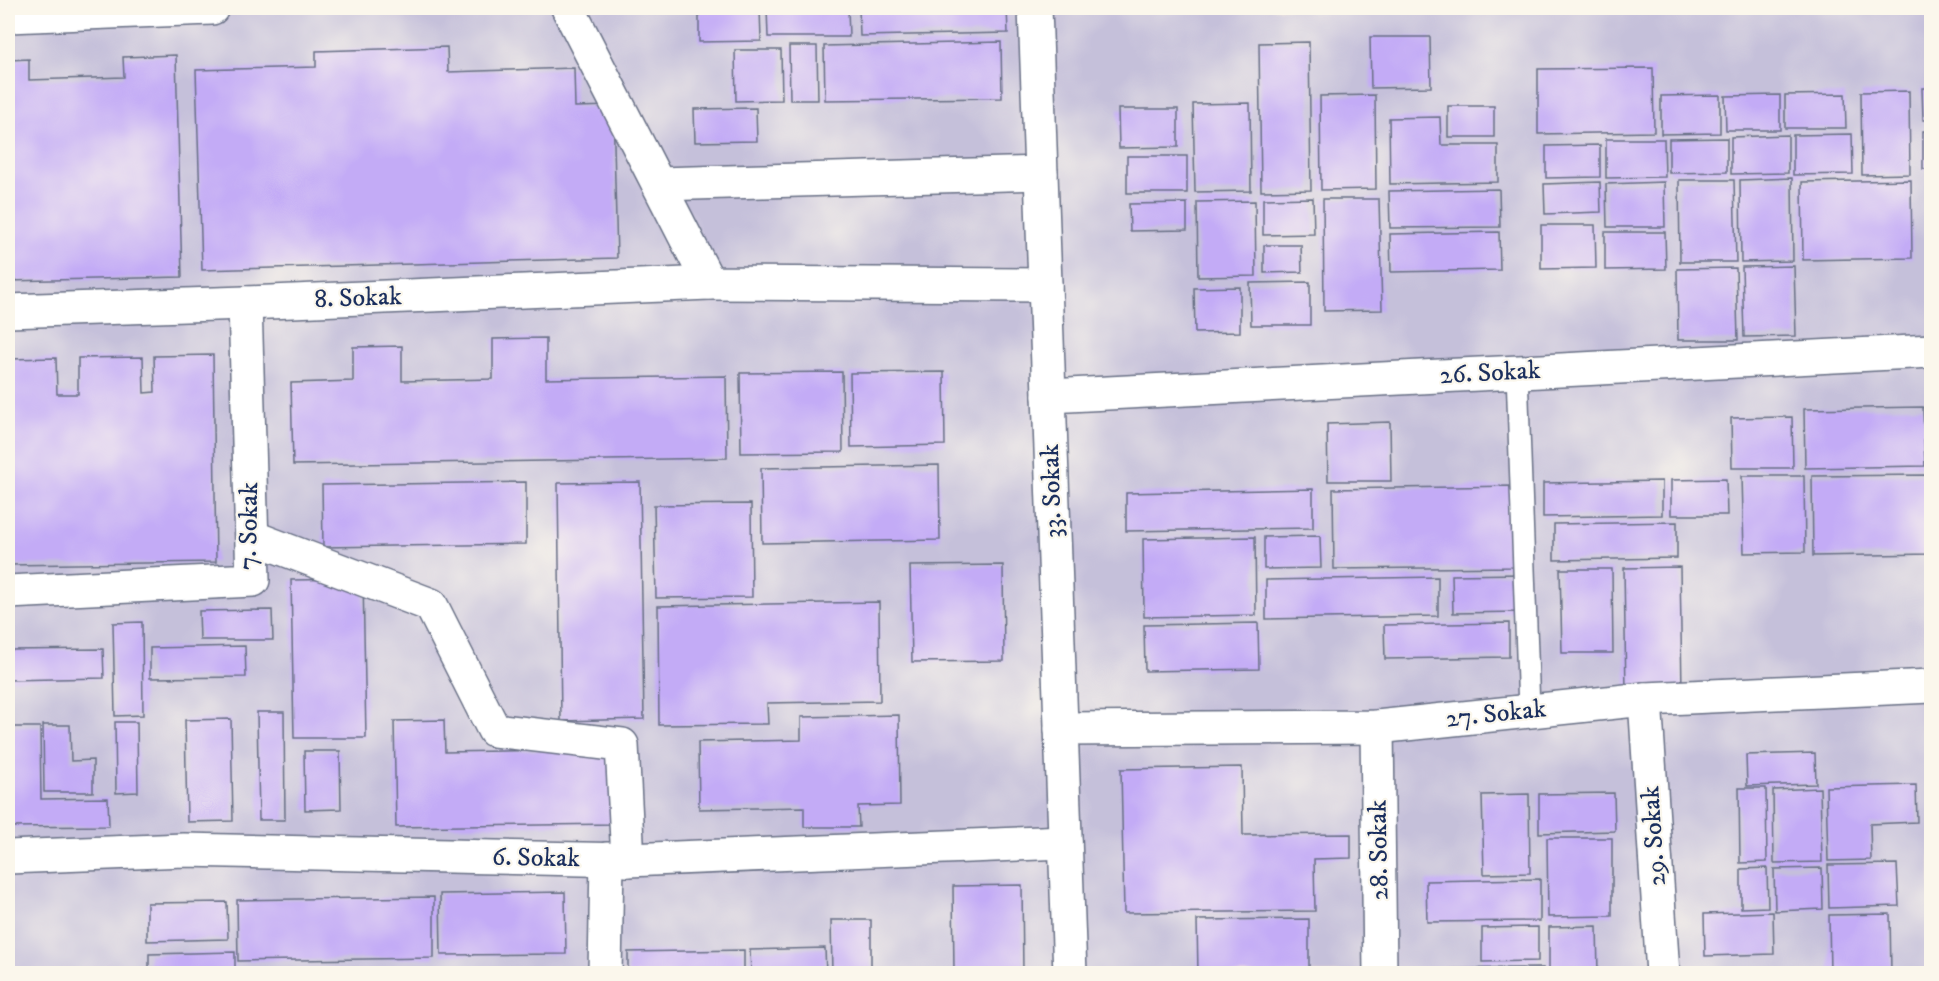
<svg xmlns="http://www.w3.org/2000/svg" width="1939" height="981" font-family="'IM FELL DW Pica',serif">
	<style>
		.industrial { fill: #c5c0da }
		.building { fill: #c3abf6 }
		.lines { fill: none; stroke-linecap: round; stroke-linejoin: round }
		.service-casing { stroke: #686f85; stroke-width: 24 }
		.minor-casing { stroke: #686f85; stroke-width: 36 }
		.service { stroke: #fff; stroke-width: 21 }
		.minor { stroke: #fff; stroke-width: 33 }
		.labels { text-anchor: middle; dominant-baseline: central; stroke-width: 4.5; stroke-linejoin: round; paint-order: stroke }
		.street-label { font-size: 26px; fill: #1b2f5e; stroke: #fbf7ec }
	</style>
	<rect width="100%" height="100%" fill="#fbf7ec"/>
	<filter id="ink" filterUnits="userSpaceOnUse"><feTurbulence type="fractalNoise" baseFrequency=".0167" numOctaves="2"/><feDisplacementMap in="SourceGraphic" scale="12" xChannelSelector="R" yChannelSelector="G"/><feConvolveMatrix kernelMatrix="1 2 1 2 8 2 1 2 1" color-interpolation-filters="sRGB"/></filter>
	<filter id="wash" filterUnits="userSpaceOnUse"><feTurbulence type="fractalNoise" baseFrequency=".008" numOctaves="4" result="noise"/><feDisplacementMap in="SourceGraphic" scale="24" xChannelSelector="R" yChannelSelector="G"/><feGaussianBlur stdDeviation="1.35" result="paint"/><feColorMatrix in="noise" values="0 0 0 0 0 0 0 0 0 0 0 0 0 0 0 0 0 1.4 0 .05"/><feComposite in="paint" operator="in"/></filter>
	<g filter="url(#wash)">
		<rect width="100%" height="100%" fill="#f6e5ce"/>
		<!-- industrial -->
		<rect class="industrial" x="8" y="8" width="1923" height="965"/>
		<g id="blocks">
			<!-- building -->
			<g class="building">
				<polygon points="699,8 760,8 761,41 699,42"/>
				<polygon points="767,8 848,8 849,37 768,37"/>
				<polygon points="859,8 1007,8 1008,33 860,36"/>
				<polygon points="1370,37 1430,37 1431,87 1371,88"/>
				<polygon points="1001,42 1002,98 825,100 824,46"/>
				<polygon points="1309,42 1311,190 1261,191 1259,43"/>
				<polygon points="789,46 817,46 818,100 790,100"/>
				<polygon points="447,47 448,72 574,68 575,107 613,106 617,258 202,270 196,70 316,67 316,51"/>
				<polygon points="735,50 781,50 782,100 736,101"/>
				<polygon points="176,55 182,277 8,281 8,60 29,59 29,80 124,77 123,57"/>
				<polygon points="1653,68 1654,132 1538,134 1538,69"/>
				<polygon points="1922,88 1932,88 1932,120 1923,120"/>
				<polygon points="1909,91 1910,174 1862,175 1861,92"/>
				<polygon points="1845,94 1846,128 1785,128 1785,95"/>
				<polygon points="1375,95 1376,189 1321,190 1320,96"/>
				<polygon points="1720,95 1720,133 1661,134 1661,96"/>
				<polygon points="1780,95 1780,130 1726,130 1725,96"/>
				<polygon points="1250,103 1251,191 1195,192 1193,104"/>
				<rect x="1448" y="106" width="46" height="31"/>
				<polygon points="756,108 757,141 695,142 694,109"/>
				<polygon points="1118,109 1178,109 1178,147 1119,148"/>
				<polygon points="1440,117 1441,145 1498,145 1498,182 1390,184 1389,118"/>
				<rect x="1923" y="131" width="9" height="38"/>
				<polygon points="1852,134 1853,174 1793,175 1793,135"/>
				<polygon points="1788,135 1788,173 1731,174 1731,137"/>
				<polygon points="1727,138 1727,172 1669,173 1669,139"/>
				<polygon points="1606,139 1664,139 1665,177 1606,178"/>
				<polygon points="1600,145 1600,177 1546,178 1546,146"/>
				<rect x="1127" y="156" width="60" height="37"/>
				<polygon points="1792,178 1793,261 1741,262 1740,180"/>
				<polygon points="1679,180 1734,180 1736,262 1680,262"/>
				<polygon points="1911,180 1912,258 1803,260 1802,182"/>
				<polygon points="1600,182 1601,212 1545,214 1544,184"/>
				<polygon points="1664,182 1665,227 1607,227 1606,184"/>
				<polygon points="1499,189 1500,227 1390,228 1389,191"/>
				<polygon points="1313,198 1314,234 1263,235 1263,199"/>
				<polygon points="1323,199 1379,199 1382,310 1324,311"/>
				<polygon points="1255,201 1256,276 1198,277 1197,202"/>
				<polygon points="1187,203 1187,230 1130,231 1129,204"/>
				<polygon points="1541,225 1595,225 1596,268 1541,269"/>
				<polygon points="1499,232 1500,270 1391,272 1390,234"/>
				<polygon points="1605,232 1665,232 1666,269 1605,270"/>
				<polygon points="1264,245 1301,245 1302,272 1264,273"/>
				<polygon points="1794,266 1796,336 1744,337 1742,267"/>
				<polygon points="1736,268 1738,340 1678,340 1677,269"/>
				<polygon points="1310,282 1310,325 1251,325 1250,283"/>
				<polygon points="1240,287 1240,332 1195,333 1194,288"/>
				<polygon points="546,338 546,379 726,376 727,458 293,465 291,383 353,381 353,347 402,346 402,381 493,379 493,339"/>
				<polygon points="213,355 216,562 8,565 8,359 56,358 57,394 78,394 78,358 143,357 144,393 155,392 154,356"/>
				<polygon points="842,372 843,452 741,453 740,373"/>
				<polygon points="944,372 945,445 851,447 850,373"/>
				<polygon points="1923,407 1925,466 1805,468 1804,409"/>
				<polygon points="1792,417 1793,468 1732,468 1731,418"/>
				<polygon points="1390,422 1391,481 1328,481 1327,424"/>
				<polygon points="939,465 940,540 762,543 761,468"/>
				<polygon points="1929,475 1931,554 1813,556 1812,476"/>
				<polygon points="1742,476 1804,476 1805,552 1744,553"/>
				<polygon points="1726,479 1727,515 1671,515 1671,480"/>
				<polygon points="1662,481 1662,515 1543,517 1543,483"/>
				<polygon points="526,482 526,544 323,547 322,485"/>
				<polygon points="640,482 644,719 561,721 558,483"/>
				<polygon points="1514,486 1516,567 1334,569 1333,489"/>
				<polygon points="1313,489 1313,528 1126,531 1126,493"/>
				<polygon points="751,504 752,597 656,598 654,505"/>
				<polygon points="1677,522 1677,558 1554,560 1554,524"/>
				<polygon points="1320,536 1321,568 1264,569 1264,537"/>
				<polygon points="1255,537 1256,615 1144,617 1143,539"/>
				<polygon points="1003,565 1004,661 912,662 910,566"/>
				<polygon points="1680,567 1682,692 1626,693 1624,568"/>
				<polygon points="1560,569 1612,569 1613,653 1562,653"/>
				<polygon points="1522,574 1522,612 1453,613 1452,575"/>
				<polygon points="1438,577 1438,616 1266,619 1266,580"/>
				<polygon points="363,579 366,738 294,738 291,580"/>
				<polygon points="879,602 880,701 767,703 768,724 659,725 658,606"/>
				<polygon points="272,610 273,640 200,640 199,611"/>
				<polygon points="142,622 143,715 115,716 113,623"/>
				<polygon points="1258,623 1259,669 1145,671 1144,625"/>
				<polygon points="1509,623 1509,657 1385,659 1384,625"/>
				<polygon points="245,646 246,677 150,678 150,648"/>
				<polygon points="103,649 104,678 8,680 8,650"/>
				<polygon points="257,712 284,712 285,820 259,820"/>
				<polygon points="899,715 900,805 858,806 859,827 804,827 804,807 699,809 698,742 801,740 801,717"/>
				<polygon points="231,719 233,821 187,822 185,720"/>
				<polygon points="444,720 445,752 615,749 616,824 396,827 394,721"/>
				<polygon points="115,722 137,722 138,792 116,793"/>
				<polygon points="43,725 70,725 71,761 93,760 93,792 44,792"/>
				<polygon points="8,727 40,727 41,799 108,798 109,826 8,827"/>
				<polygon points="304,751 340,751 341,809 305,810"/>
				<polygon points="1815,753 1816,784 1747,786 1746,755"/>
				<polygon points="1242,767 1243,835 1351,834 1351,858 1314,859 1315,911 1124,913 1121,769"/>
				<polygon points="1916,785 1917,822 1870,824 1871,860 1828,861 1826,787"/>
				<polygon points="1739,788 1766,788 1767,862 1740,863"/>
				<polygon points="1820,788 1822,862 1774,863 1773,790"/>
				<polygon points="1614,793 1615,831 1539,833 1539,794"/>
				<polygon points="1529,794 1530,873 1484,874 1482,795"/>
				<polygon points="1547,838 1612,838 1612,916 1548,917"/>
				<polygon points="1897,864 1899,906 1829,908 1828,865"/>
				<polygon points="1767,868 1768,907 1741,908 1741,869"/>
				<polygon points="1822,868 1823,909 1775,911 1774,869"/>
				<polygon points="1540,879 1540,921 1427,922 1426,881"/>
				<polygon points="1022,885 1023,974 954,974 953,886"/>
				<polygon points="565,892 566,954 441,955 440,894"/>
				<polygon points="434,897 434,958 238,961 237,900"/>
				<polygon points="227,902 228,939 147,941 147,903"/>
				<polygon points="1773,912 1774,954 1705,956 1704,914"/>
				<polygon points="1890,914 1891,974 1830,974 1829,915"/>
				<polygon points="1309,919 1309,974 1198,974 1197,920"/>
				<polygon points="831,920 871,920 871,974 832,974"/>
				<polygon points="1597,926 1598,974 1549,974 1549,927"/>
				<polygon points="1538,927 1538,961 1482,962 1482,928"/>
				<polygon points="825,948 826,974 751,974 750,950"/>
				<polygon points="744,950 744,974 628,974 628,952"/>
				<polygon points="235,952 235,974 149,974 149,954"/>
				<polygon points="1543,968 1543,974 1417,974 1417,969"/>
				<rect x="60" y="971" width="65" height="3"/>
				<rect x="264" y="971" width="54" height="3"/>
			</g>
		</g>
	</g>
	<g filter="url(#ink)">
		<use href="#blocks" fill-opacity="0" stroke="#686f85" stroke-width="1.5"/>
		<g class="lines">
			<!-- service casing -->
			<g class="service-casing">
				<polyline id="service" points="1517,372 1529,710"/>
			</g>
			<!-- minor casing -->
			<g class="minor-casing">
				<g id="minor">
					<polyline points="568,8 709,283 1045,285"/>
					<polyline points="1035,8 1070,974"/>
					<polyline points="8,16 212,8"/>
					<polyline points="659,184 1041,173"/>
					<polyline points="8,311 245,303 709,283"/>
					<polyline points="1049,396 1932,351"/>
					<polyline points="252,537 431,605 494,730 622,745 628,860"/>
					<polyline points="8,592 253,580 245,303"/>
					<polyline points="1645,699 1663,974"/>
					<polyline points="1377,727 1380,974"/>
					<polyline points="1061,729 1377,727 1645,699 1932,686"/>
					<polyline points="8,857 184,850 628,860 1065,842"/>
					<polyline points="605,974 607,859"/>
				</g>
			</g>
			<!-- service -->
			<use href="#service" class="service"/>
			<!-- minor -->
			<use href="#minor" class="minor"/>
		</g>
	</g>
	<g class="labels">
		<!-- street labels -->
		<g class="street-label">
			<text transform="translate(358 298) rotate(-2)">8. Sokak</text>
			<text transform="translate(1490 373) rotate(-3)">26. Sokak</text>
			<text transform="translate(1052 491) rotate(-92)">33. Sokak</text>
			<text transform="translate(249 526) rotate(-89)">7. Sokak</text>
			<text transform="translate(1496 714) rotate(-6)">27. Sokak</text>
			<text transform="translate(1654 836) rotate(-94)">29. Sokak</text>
			<text transform="translate(1379 850) rotate(-91)">28. Sokak</text>
			<text transform="translate(536 858) rotate(1)">6. Sokak</text>
		</g>
	</g>
	<!-- margin -->
	<rect width="1939" height="981" fill="none" stroke="#fbf7ec" stroke-width="30"/>
</svg>
